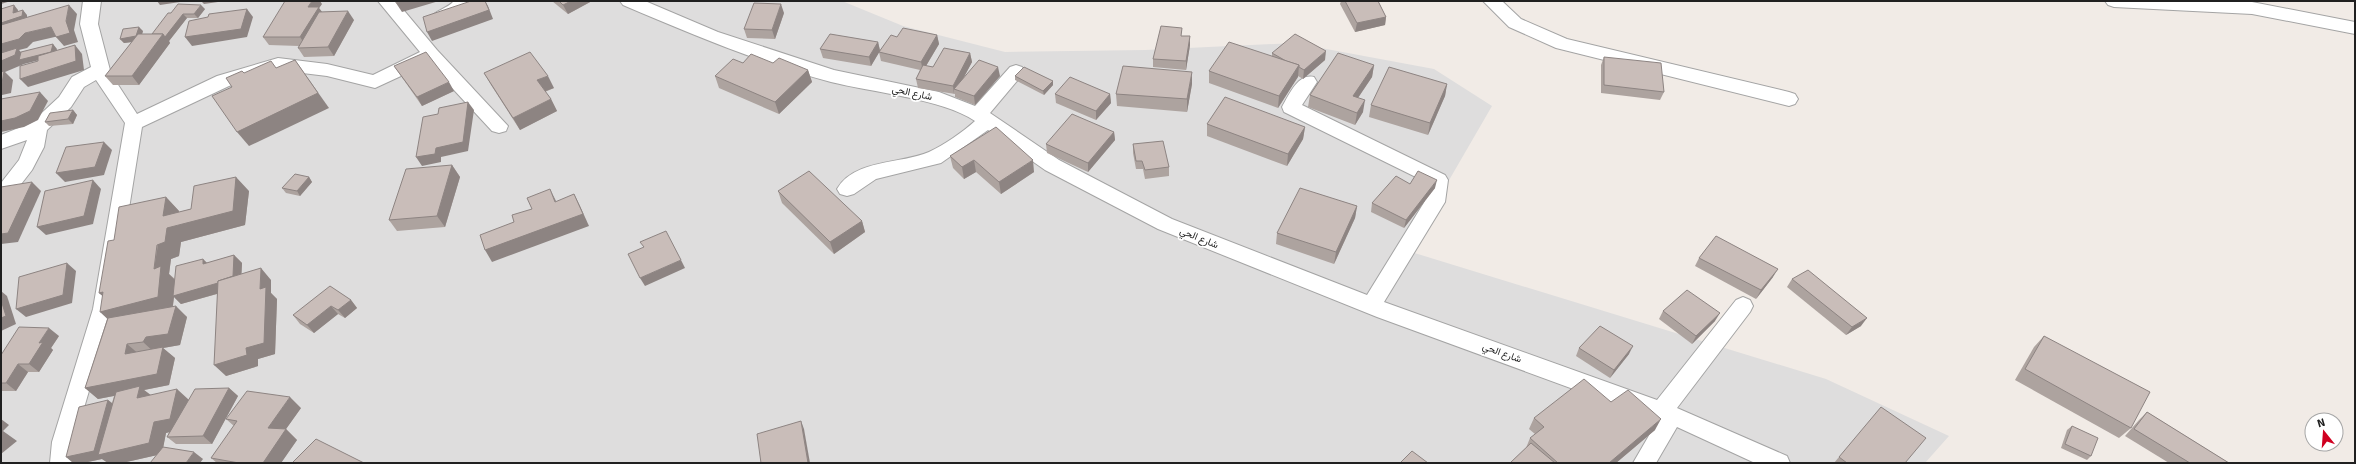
<svg xmlns="http://www.w3.org/2000/svg" width="2356" height="464" font-family="Signika,Vazirmatn,sans-serif">
	<style>
		.residential { fill: #dedddd }
		.lines { fill: none; stroke-linecap: round; stroke-linejoin: round }
		.street-casing { stroke: #a4a4a4; stroke-width: 2 }
		.street { fill: #fff; fill-rule: evenodd }
		.wall { fill: #ada39f }
		.shaded-wall { fill: #8d8482 }
		.building { fill: #c9bdb9; stroke: #8d8482 }
		.labels { text-anchor: middle; dominant-baseline: central; stroke-width: 3.5; stroke-linejoin: round; paint-order: stroke }
		.street-label { font-size: 10px; fill: #202020; stroke: #fff }
	</style>
	<rect width="100%" height="100%" fill="#f1ebe6"/>
	<!-- residential -->
	<polygon class="residential" points="1,1 842,1 903,26 1005,52 1145,50 1294,43 1434,69 1492,106 1408,251 1826,379 1949,436 1925,463 1,463"/>
	<g class="lines">
		<!-- street casing -->
		<g class="street-casing">
			<g id="street">
				<polygon points="83,1 101,1 98,24 111,74 137,114 217,76 278,58 327,64 373,75 420,52 378,1 396,1 437,50 508,126 506,131 499,133 492,131 429,63 375,88 327,76 278,70 229,86 142,127 113,309 74,442 72,463 50,463 52,442 93,309 125,123 96,80 84,87 71,107 47,130 44,147 32,170 8,201 1,203 1,183 19,160 27,140 1,149 1,135 31,123 59,97 72,77 91,67 80,24"/>
				<path d="M454 1H472C464 14 448 28 432 23L429 19C435 10 447 9 454 1Z"/>
				<path d="M620 1H645L718 32 834 70 939 92 975 106 1010 67 1016 65 1022 67 1025 71 1022 75 990 113 1059 160 1172 219 1367 295 1425 201 1428 183 1284 112 1282 107C1289 95 1298 73 1314 77L1317 82 1302 105 1445 175 1448 180 1445 202 1384 302 1657 400 1736 300 1743 297 1750 300 1753 306 1750 312 1677 408 1787 456 1790 463H1755L1677 427 1656 463H1633L1658 420 1377 317 1158 229 1045 170 988 130 941 163 876 179 854 194 847 196 840 194 837 189C854 159 902 164 929 152 944 145 963 132 975 121 943 99 871 92 831 82 760 63 691 34 623 5Z"/>
				<polygon points="1483,1 1502,1 1521,19 1567,39 1789,92 1795,94 1798,99 1795,104 1789,106 1556,48 1509,27"/>
				<polygon points="2105,1 2252,2 2355,22 2355,34 2252,14 2114,7 2108,5"/>
			</g>
		</g>
		<!-- street -->
		<use href="#street" class="street"/>
	</g>
	<!-- wall -->
	<g class="wall">
		<polygon points="552,1 592,1 568,14"/>
		<polygon points="1341,1 1378,1 1386,17 1385,25 1355,32 1340,4"/>
		<polygon points="322,4 319,8 322,12 354,20 334,56 304,57 298,48 299,46 269,45 263,37"/>
		<polygon points="205,9 198,18 187,18 169,41 170,43 139,85 113,85 105,76 132,42 124,43 120,39 143,31 142,34 152,34 171,13"/>
		<polygon points="784,13 775,39 747,38 744,29"/>
		<polygon points="937,35 939,44 926,66 933,67 970,53 972,62 964,77 1000,76 975,105 955,97 955,94 918,88 916,79 920,70 881,61 879,52 871,66 823,58 820,49 878,42 880,50 897,37"/>
		<polygon points="1182,36 1190,45 1186,70 1153,67 1153,59"/>
		<polygon points="1272,53 1325,60 1303,79 1298,76 1278,108 1209,83 1209,71 1272,56"/>
		<polygon points="1604,57 1664,92 1660,100 1601,93 1601,65"/>
		<polygon points="743,63 773,63 808,70 812,82 779,114 719,88 715,76"/>
		<polygon points="1374,65 1372,77 1358,98 1363,112 1355,125 1308,107 1310,95"/>
		<polygon points="394,66 454,91 422,106"/>
		<polygon points="484,73 554,88 545,92 551,99 557,111 520,130 491,85"/>
		<polygon points="1015,76 1053,81 1053,85 1044,95 1015,80"/>
		<polygon points="1192,84 1187,112 1117,106 1116,94"/>
		<polygon points="1447,84 1445,96 1428,135 1369,117 1371,105"/>
		<polygon points="1055,94 1110,94 1111,103 1096,120 1056,103"/>
		<polygon points="73,110 77,115 73,124 49,126 45,122"/>
		<polygon points="1207,124 1305,127 1303,139 1287,166 1207,136"/>
		<polygon points="1114,132 1115,140 1088,172 1047,153 1046,144"/>
		<polygon points="1133,144 1169,167 1169,176 1145,179 1143,169 1136,169 1133,153"/>
		<polygon points="950,156 1034,172 1001,194 976,172 964,179 953,168"/>
		<polygon points="452,165 460,177 445,227 397,231 389,220"/>
		<polygon points="309,177 312,182 300,196 286,193 282,188"/>
		<polygon points="1410,184 1435,188 1404,228 1371,212 1372,203"/>
		<polygon points="249,191 245,225 181,242 179,256 171,259 169,274 175,279 203,259 207,263 234,255 242,263 241,274 271,280 271,293 277,299 275,354 258,359 258,366 226,376 217,294 181,304 174,297 173,306 187,317 180,345 163,348 175,358 169,385 144,390 151,395 188,400 229,388 238,396 212,444 176,444 167,437 169,432 166,433 163,447 203,459 157,455 122,463 108,463 102,459 83,463 73,463 108,400 112,403 114,396 98,399 85,388 107,319 103,296 99,293 114,240 166,197 179,211 179,212 191,209"/>
		<polygon points="778,191 862,221 865,232 834,254 782,203"/>
		<polygon points="1357,206 1355,218 1334,264 1276,244 1277,233"/>
		<polygon points="1699,258 1773,277 1756,299 1695,266"/>
		<polygon points="1792,279 1861,326 1846,335 1787,287"/>
		<polygon points="351,300 357,308 345,318 338,314 314,333 300,324 293,315"/>
		<polygon points="1663,311 1715,321 1692,344 1659,319"/>
		<polygon points="59,336 51,348 53,350 39,372 28,372 16,391 1,391 1,355"/>
		<polygon points="2044,336 2131,428 2119,438 2015,380 2034,347"/>
		<polygon points="1579,348 1629,354 1610,378 1576,356"/>
		<polygon points="1611,402 1655,430 1616,463 1510,463 1526,448 1530,438 1535,434 1529,429 1534,418"/>
		<polygon points="301,408 286,429 297,440 281,463 217,463 211,458 234,426 226,419"/>
		<polygon points="2147,412 2229,463 2169,463 2125,436 2139,420"/>
		<polygon points="2072,426 2091,456 2087,460 2061,448 2067,430"/>
		<polygon points="1839,457 1905,463 1834,463"/>
	</g>
	<!-- shaded-wall -->
	<g class="shaded-wall">
		<polygon points="1,1 11,1 1,4"/>
		<polygon points="157,1 187,1 160,5"/>
		<polygon points="201,1 225,1 204,4"/>
		<polygon points="312,1 320,1 322,4 319,8 325,16 306,46 300,37 308,7"/>
		<polygon points="403,1 439,1 402,12 396,3"/>
		<polygon points="485,1 488,6 493,19 432,41 427,32"/>
		<polygon points="571,1 592,1 568,14 563,5"/>
		<polygon points="781,4 784,13 775,39 772,30"/>
		<polygon points="14,5 18,10 17,17 23,10 27,15 27,20 1,29 1,23 13,13"/>
		<polygon points="69,5 77,14 74,30 78,42 64,46 56,37 66,21"/>
		<polygon points="201,5 205,9 198,18 194,14"/>
		<polygon points="247,9 253,17 247,37 192,46 185,37"/>
		<polygon points="348,11 354,20 334,56 328,47"/>
		<polygon points="183,14 187,18 169,41 170,43 139,85 132,76 163,34"/>
		<polygon points="1386,17 1385,25 1355,32 1357,23"/>
		<polygon points="51,27 59,36 33,42 27,48 19,50 25,56 53,44 57,49 55,56 24,64 5,72 13,80 11,93 2,95 1,99 1,44 25,33"/>
		<polygon points="139,27 143,31 140,41 124,43 120,39"/>
		<polygon points="937,35 939,44 923,71 921,62"/>
		<polygon points="1190,36 1190,45 1186,70 1186,61"/>
		<polygon points="878,42 880,51 871,66 869,57"/>
		<polygon points="75,45 82,54 84,70 28,87 20,79"/>
		<polygon points="1326,51 1325,60 1303,79 1304,70"/>
		<polygon points="970,53 972,62 957,90 954,89 954,94 953,86"/>
		<polygon points="295,60 329,108 249,146 237,132"/>
		<polygon points="1299,65 1298,77 1278,108 1279,96"/>
		<polygon points="1374,65 1372,77 1351,108 1353,96"/>
		<polygon points="998,67 1000,76 975,105 974,96"/>
		<polygon points="808,70 812,82 779,114 775,102"/>
		<polygon points="1192,72 1192,84 1187,112 1187,99"/>
		<polygon points="548,76 554,88 543,92 537,80"/>
		<polygon points="1053,81 1053,85 1044,95 1043,91"/>
		<polygon points="449,82 454,91 422,106 417,97"/>
		<polygon points="1447,84 1445,96 1428,135 1430,123"/>
		<polygon points="40,92 48,101 38,120 24,127 1,132 1,121"/>
		<polygon points="1110,94 1111,103 1096,120 1096,111"/>
		<polygon points="551,99 557,111 520,130 513,118"/>
		<polygon points="1365,100 1363,112 1355,125 1357,113"/>
		<polygon points="468,102 474,110 468,151 441,157 441,162 422,166 416,157 436,148"/>
		<polygon points="73,110 77,115 73,124 68,119"/>
		<polygon points="1305,127 1303,139 1287,166 1288,154"/>
		<polygon points="1114,132 1115,140 1088,172 1088,163"/>
		<polygon points="104,142 112,150 104,175 65,182 56,173"/>
		<polygon points="974,160 976,172 964,179 962,167"/>
		<polygon points="1033,160 1034,172 1001,194 999,182"/>
		<polygon points="452,165 460,177 445,227 437,216"/>
		<polygon points="236,177 249,191 245,225 181,242 179,256 171,259 169,274 175,280 234,255 242,263 241,287 181,304 174,297 172,311 115,326 100,312 154,269 166,197 179,211 177,226"/>
		<polygon points="309,177 312,182 300,196 297,191"/>
		<polygon points="93,180 101,189 93,224 46,235 37,227"/>
		<polygon points="1437,180 1435,188 1404,228 1406,220"/>
		<polygon points="32,182 41,191 18,242 1,244 1,234"/>
		<polygon points="550,189 556,201 555,202"/>
		<polygon points="574,194 580,206 589,226 492,262 485,250"/>
		<polygon points="1357,206 1355,218 1334,264 1336,252"/>
		<polygon points="862,221 865,232 834,254 830,242"/>
		<polygon points="203,259 211,267 203,264"/>
		<polygon points="681,260 685,268 645,286 640,278"/>
		<polygon points="67,263 76,271 72,303 26,317 16,309"/>
		<polygon points="261,268 271,280 271,293 277,299 275,354 258,359 258,366 226,376 214,365 246,348 260,289"/>
		<polygon points="1778,269 1773,277 1756,299 1761,290"/>
		<polygon points="1,291 7,296 16,324 1,331"/>
		<polygon points="103,292 115,307 99,293"/>
		<polygon points="351,300 357,308 345,318 338,310"/>
		<polygon points="176,306 187,317 180,345 163,348 175,358 169,385 144,390 153,397 137,398 139,391 98,399 85,388 155,353 143,342 146,337"/>
		<polygon points="331,306 338,314 314,333 307,325"/>
		<polygon points="1720,313 1715,321 1692,344 1696,336"/>
		<polygon points="1867,318 1861,326 1846,335 1852,327"/>
		<polygon points="49,328 59,336 51,348 53,350 39,372 29,364 39,343"/>
		<polygon points="127,344 140,355 125,354"/>
		<polygon points="1633,346 1629,354 1610,378 1614,370"/>
		<polygon points="18,364 28,372 16,391 6,383"/>
		<polygon points="229,388 238,396 212,444 203,436"/>
		<polygon points="177,389 189,400 183,429 166,433 162,454 122,463 108,463 102,459 83,463 73,463 66,457 108,400 118,408 154,422"/>
		<polygon points="290,397 301,408 286,429 297,440 281,463 263,463 268,428"/>
		<polygon points="1,419 9,425 3,431 17,441 1,454"/>
		<polygon points="1661,419 1655,430 1616,463 1609,463"/>
		<polygon points="801,421 804,429 810,463 808,463"/>
		<polygon points="194,452 203,459 200,463 186,463"/>
	</g>
	<!-- building -->
	<g class="building">
		<polygon points="285,1 312,1 308,7 319,7 300,37 263,37"/>
		<polygon points="396,1 403,1 396,3"/>
		<polygon points="471,1 485,1 489,10 427,32 423,17"/>
		<polygon points="559,1 571,1 563,5"/>
		<polygon points="1345,1 1378,1 1386,17 1357,23"/>
		<polygon points="754,3 781,4 772,30 744,29"/>
		<polygon points="178,4 201,5 194,14 183,14 165,37 163,34 152,34 168,13 171,13"/>
		<polygon points="14,5 13,13 23,10 22,16 1,23 1,9"/>
		<polygon points="69,5 66,21 70,33 56,37 51,27 25,33 19,39 1,44 1,25"/>
		<polygon points="247,9 241,29 185,37 189,21 208,17 209,14"/>
		<polygon points="348,11 328,47 298,48 319,12"/>
		<polygon points="1161,26 1182,28 1181,36 1190,36 1186,61 1153,59"/>
		<polygon points="139,27 136,36 120,39 123,29"/>
		<polygon points="903,28 937,35 921,62 879,52 891,35 897,37"/>
		<polygon points="138,34 163,34 132,76 105,76"/>
		<polygon points="830,34 878,42 869,57 820,49"/>
		<polygon points="1295,34 1326,51 1304,70 1299,67 1299,65 1286,61 1272,53"/>
		<polygon points="1229,42 1299,65 1279,96 1209,71"/>
		<polygon points="53,44 51,52 19,60 21,52"/>
		<polygon points="75,45 76,61 20,79 20,66 38,61 38,56"/>
		<polygon points="17,48 15,55 1,61 1,53"/>
		<polygon points="944,48 970,53 953,86 916,79 923,65 933,67"/>
		<polygon points="426,52 449,82 417,97 394,66"/>
		<polygon points="530,52 548,76 537,80 551,99 513,118 484,73"/>
		<polygon points="1338,53 1374,65 1353,96 1365,100 1357,113 1310,95"/>
		<polygon points="751,54 773,63 779,58 808,70 775,102 715,76 733,59 743,63"/>
		<polygon points="1604,57 1661,63 1664,92 1604,85"/>
		<polygon points="295,60 318,93 237,132 212,96 232,87 226,78 242,71 244,73 271,61 276,68"/>
		<polygon points="979,60 998,67 974,96 954,89"/>
		<polygon points="1123,66 1192,72 1187,99 1116,94"/>
		<polygon points="1024,67 1053,81 1043,91 1015,76"/>
		<polygon points="1389,67 1447,84 1430,123 1371,105"/>
		<polygon points="4,71 2,84 1,84 1,72"/>
		<polygon points="1070,77 1110,94 1096,111 1055,94"/>
		<polygon points="40,92 30,111 15,118 1,121 1,99"/>
		<polygon points="1225,97 1305,127 1288,154 1207,124"/>
		<polygon points="468,102 463,142 436,148 435,154 416,157 423,117 438,114 439,108"/>
		<polygon points="73,110 68,119 45,122 50,113"/>
		<polygon points="1072,114 1114,132 1088,163 1046,144"/>
		<polygon points="996,127 1033,160 999,182 974,160 962,167 950,156"/>
		<polygon points="1163,141 1169,167 1145,170 1142,161 1136,161 1133,144"/>
		<polygon points="104,142 95,167 56,173 66,147"/>
		<polygon points="452,165 437,216 389,220 406,169"/>
		<polygon points="809,171 862,221 830,242 778,191"/>
		<polygon points="1418,171 1437,180 1406,220 1372,203 1396,176 1410,184"/>
		<polygon points="295,174 309,177 297,191 282,188"/>
		<polygon points="236,177 233,211 167,228 165,242 157,245 154,269 161,266 158,297 100,312 103,292 99,293 108,241 114,240 119,207 166,197 163,216 191,209 194,186"/>
		<polygon points="93,180 84,216 37,227 45,191"/>
		<polygon points="32,182 8,233 1,234 1,187"/>
		<polygon points="1300,188 1357,206 1336,252 1277,233"/>
		<polygon points="550,189 555,202 574,194 583,214 485,250 480,235 514,222 512,215 532,209 527,198"/>
		<polygon points="666,231 681,260 640,278 628,254 644,247 640,242"/>
		<polygon points="1716,236 1778,269 1761,290 1699,258"/>
		<polygon points="234,255 233,276 218,281 218,283 173,296 176,266 203,259 203,264"/>
		<polygon points="67,263 63,295 16,309 19,277"/>
		<polygon points="261,268 260,289 266,287 264,343 246,348 247,355 214,365 218,281"/>
		<polygon points="1808,270 1867,318 1852,327 1792,279"/>
		<polygon points="330,286 351,300 338,310 331,306 307,325 293,315"/>
		<polygon points="1687,290 1720,313 1696,336 1663,311"/>
		<polygon points="1,300 6,316 1,318"/>
		<polygon points="176,306 168,334 146,337 143,342 127,344 125,354 163,347 157,374 85,388 108,318"/>
		<polygon points="1600,326 1633,346 1614,370 1579,348"/>
		<polygon points="19,327 49,328 39,343 43,342 29,364 18,364 6,383 1,383 1,355"/>
		<polygon points="2044,336 2150,392 2131,428 2025,369"/>
		<polygon points="1584,379 1611,402 1628,390 1661,419 1609,463 1558,463 1530,438 1544,427 1534,418"/>
		<polygon points="140,386 137,398 177,389 170,419 154,422 149,443 98,455 116,392"/>
		<polygon points="229,388 203,436 167,437 195,389"/>
		<polygon points="247,391 290,397 268,428 286,429 263,463 239,463 211,458 237,421 226,419"/>
		<polygon points="108,400 94,451 66,457 79,407"/>
		<polygon points="1881,407 1926,438 1905,463 1847,463 1839,457"/>
		<polygon points="2147,412 2229,463 2190,463 2134,429"/>
		<polygon points="801,421 808,463 761,463 757,434"/>
		<polygon points="2072,426 2098,438 2091,456 2065,444"/>
		<polygon points="316,439 364,463 292,463"/>
		<polygon points="1531,443 1555,463 1510,463"/>
		<polygon points="163,447 194,452 186,463 150,463"/>
		<polygon points="1412,451 1428,463 1400,463"/>
	</g>
	<g class="labels">
		<!-- street labels -->
		<g class="street-label">
			<text transform="translate(912 93) rotate(12)">شارع الحي</text>
			<text transform="translate(1199 238) rotate(22)">شارع الحي</text>
			<text transform="translate(1502 353) rotate(20)">شارع الحي</text>
		</g>
	</g>
	<!-- border -->
	<rect width="2356" height="464" fill="none" stroke="#202020" stroke-width="4"/>
	<!-- north arrow -->
	<g transform="translate(2324 432) rotate(343)"><circle r="19" fill="#ffffff" stroke="#a6a6a6"/>
	<path d="M0-3L7 15L0 10L-7 15Z" fill="#d00020"/>
	<text y="-6" font-size="11" font-weight="bold" text-anchor="middle" fill="#202020">N</text>
	</g>
</svg>
